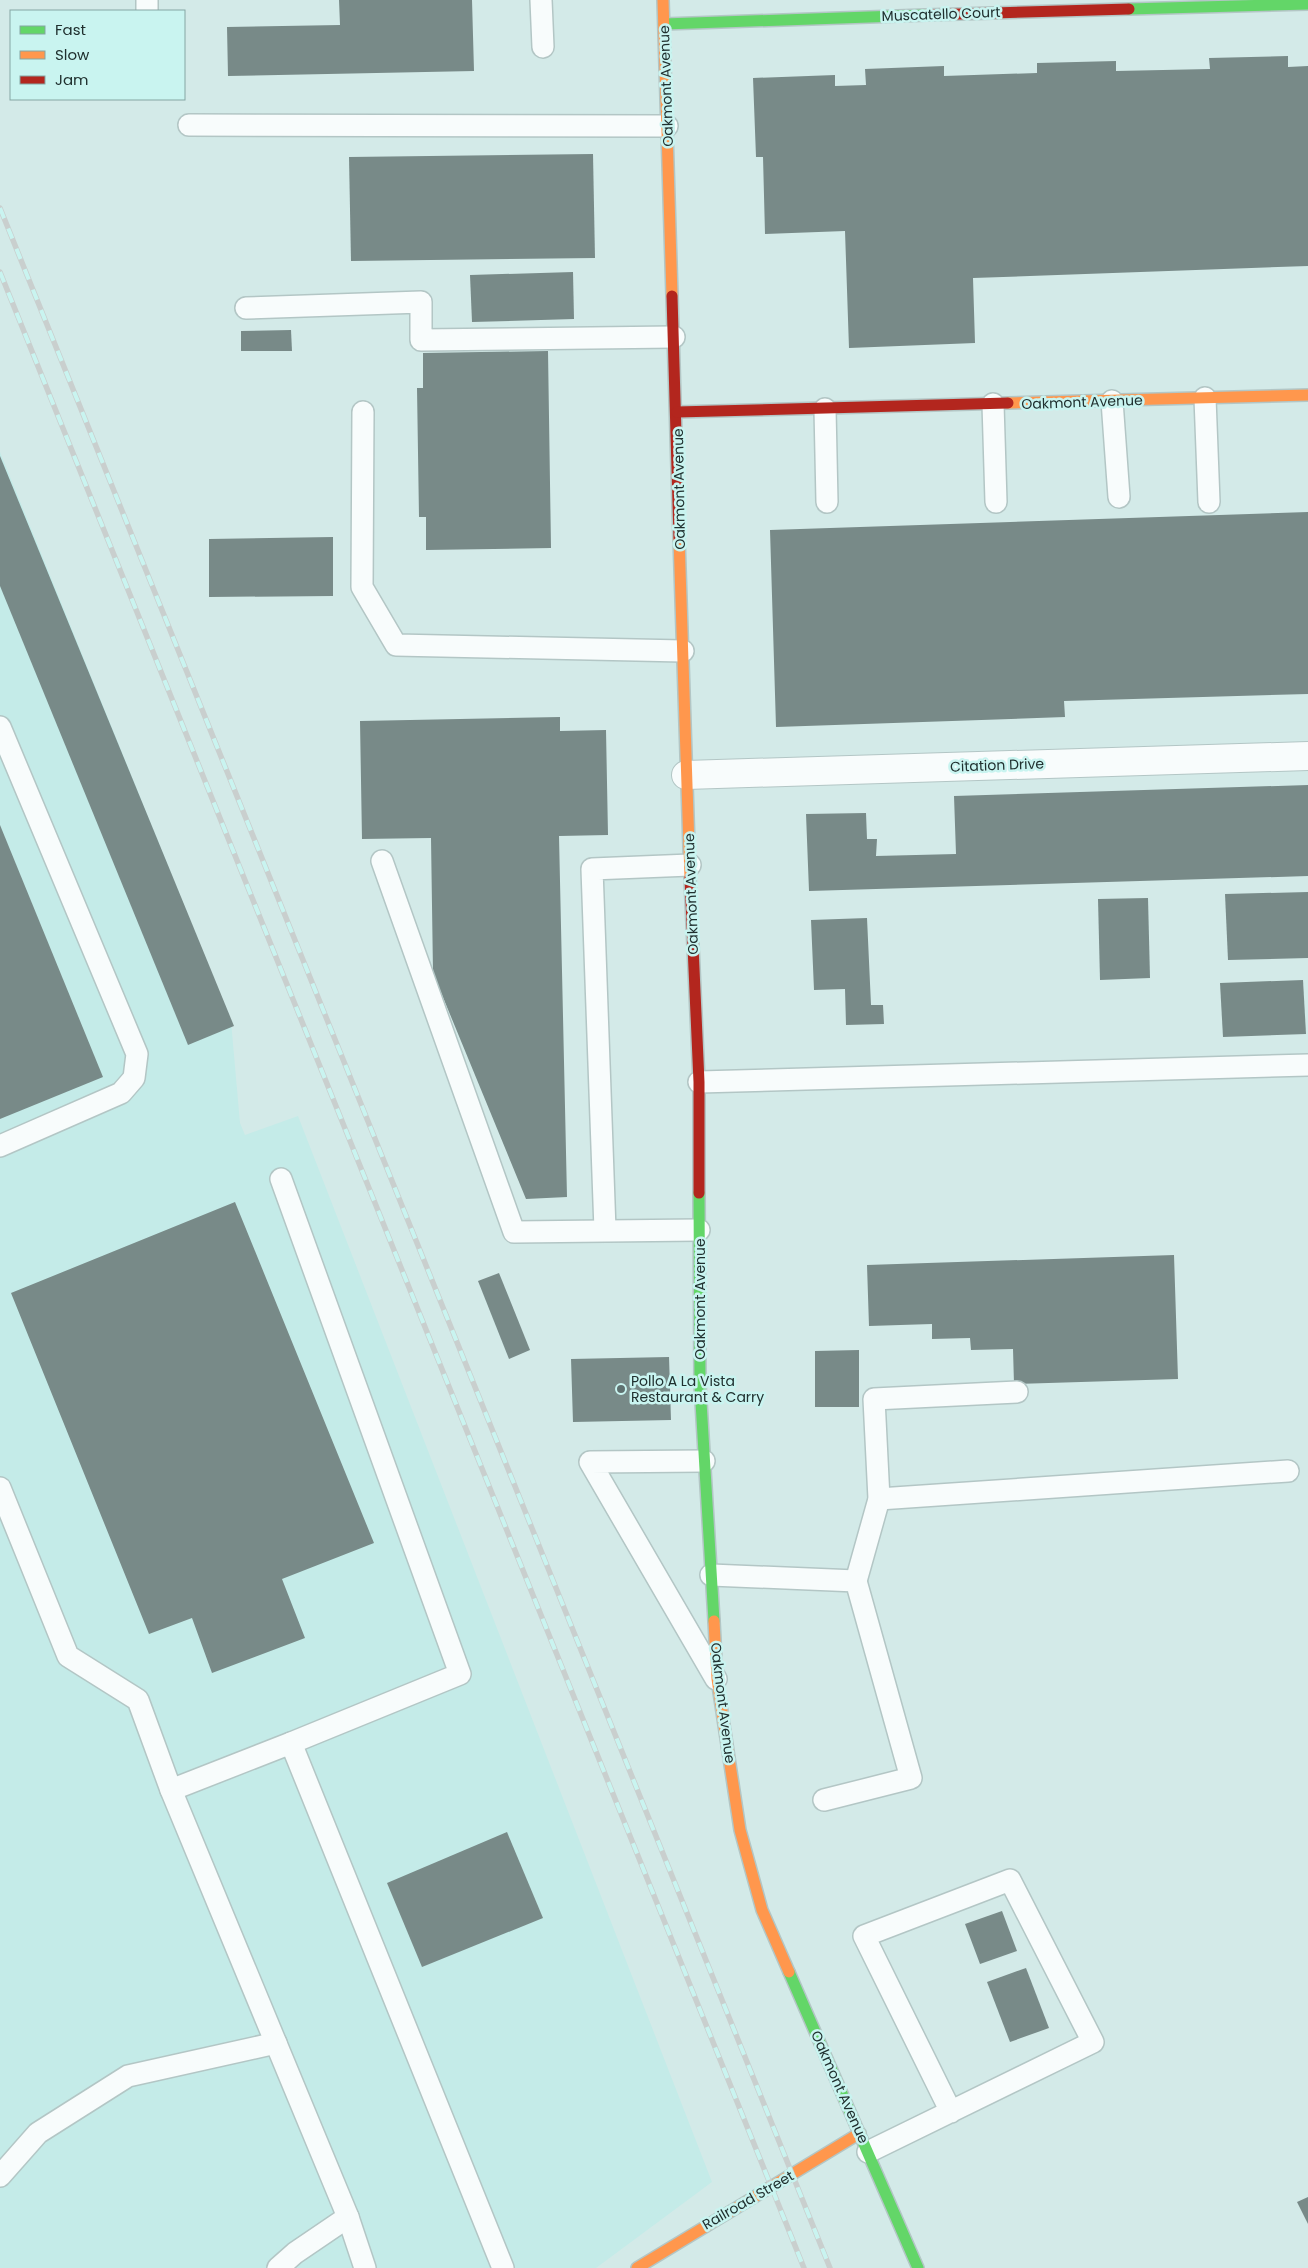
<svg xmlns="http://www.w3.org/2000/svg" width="1308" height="2268" font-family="Poppins,sans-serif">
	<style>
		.built { fill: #c4ebe8 }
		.building { fill: #788a88 }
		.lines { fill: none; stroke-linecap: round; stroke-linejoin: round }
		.lane-casing { stroke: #b3c6c5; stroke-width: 24 }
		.street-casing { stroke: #b3c6c5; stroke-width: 30 }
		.fast-casing { stroke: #b3c6c5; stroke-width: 14 }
		.slow-casing { stroke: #b3c6c5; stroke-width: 14 }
		.jam-casing { stroke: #b3c6c5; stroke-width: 14 }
		.lane { stroke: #f8fcfc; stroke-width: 21 }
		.street { stroke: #f8fcfc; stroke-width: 28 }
		.fast { stroke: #63d668; stroke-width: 11 }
		.slow { stroke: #ff974d; stroke-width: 11 }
		.jam { stroke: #b3261e; stroke-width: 11 }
		.rail-casing { stroke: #c9cfce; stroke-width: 5.5 }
		.rail { stroke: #c9f4f0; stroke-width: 4; stroke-dasharray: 11; stroke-linecap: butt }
		.poi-dot { fill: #5f7170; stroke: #c9f4f0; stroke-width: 2 }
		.labels { text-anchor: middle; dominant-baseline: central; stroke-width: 5; stroke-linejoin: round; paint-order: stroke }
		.street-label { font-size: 14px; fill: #20302f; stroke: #c9f4f0 }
		.poi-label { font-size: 14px; fill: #20302f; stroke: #c9f4f0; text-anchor: start }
	</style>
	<rect width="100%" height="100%" fill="#d3eae8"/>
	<!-- built -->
	<polygon class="built" points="0,452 231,1021 240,1123 245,1135 298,1116 712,2182 596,2268 0,2268"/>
	<!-- building -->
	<g class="building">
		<polygon points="339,0 472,0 474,71 228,76 227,27 340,25"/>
		<polygon points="1288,56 1288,67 1308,66 1308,266 973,278 975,343 849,348 845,231 765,234 763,157 756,157 753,78 835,75 835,86 866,85 865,69 944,66 944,76 1037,73 1037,63 1116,61 1116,71 1210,69 1209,58"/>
		<polygon points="593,154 595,258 351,261 349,157"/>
		<polygon points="573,272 574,319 472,322 470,275"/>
		<polygon points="291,330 292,351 241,351 241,331"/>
		<polygon points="548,351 551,548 426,550 426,517 419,517 417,388 423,388 423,353"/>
		<polygon points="0,456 234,1026 188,1045 0,586"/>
		<polygon points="1308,512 1308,694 1064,701 1065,717 776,727 770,530"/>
		<polygon points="333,537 333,596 209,597 209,539"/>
		<polygon points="560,717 560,731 606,730 608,835 559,836 567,1197 526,1199 433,973 431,838 362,839 360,721"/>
		<polygon points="1308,785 1308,876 809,891 806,814 866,813 867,839 877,839 876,856 956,854 954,796"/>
		<polygon points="0,825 103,1077 0,1119"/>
		<polygon points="1308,892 1308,958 1228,960 1225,894"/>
		<polygon points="1148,898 1150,978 1100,980 1098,899"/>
		<polygon points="867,918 871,1005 883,1005 884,1024 846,1025 845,989 814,990 811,920"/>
		<polygon points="1303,980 1306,1034 1223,1037 1220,983"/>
		<polygon points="235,1202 374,1543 282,1579 305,1638 212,1673 192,1618 149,1634 11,1293"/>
		<polygon points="1174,1255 1178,1379 1014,1384 1013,1349 971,1350 970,1338 932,1339 932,1324 869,1326 867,1265"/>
		<polygon points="499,1273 530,1350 509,1359 478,1281"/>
		<polygon points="859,1350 859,1407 815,1407 815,1351"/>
		<polygon points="669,1357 671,1420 573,1422 571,1359"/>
		<polygon points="507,1832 543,1918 422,1967 387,1883"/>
		<polygon points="1002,1911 1017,1951 980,1964 965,1924"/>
		<polygon points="1026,1968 1049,2028 1010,2042 987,1982"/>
		<polygon points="1308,2197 1308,2224 1297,2202"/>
	</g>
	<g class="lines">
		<!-- lane casing -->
		<g class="lane-casing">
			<g id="lane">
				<polyline points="147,0 147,11"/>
				<polyline points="541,0 543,47"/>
				<polyline points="189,125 667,126"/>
				<polyline points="246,308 421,302 421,340 674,337"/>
				<polyline points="1205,398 1209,502"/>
				<polyline points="1112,401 1119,497"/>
				<polyline points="993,404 996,502"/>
				<polyline points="825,409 827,502"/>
				<polyline points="363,412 362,587 396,645 683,651"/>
				<polyline points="0,727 137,1054 134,1078 121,1093 0,1146"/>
				<polyline points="382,861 514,1232 699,1230"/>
				<polyline points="699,1082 1308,1065"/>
				<polyline points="281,1179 460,1674 291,1743"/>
				<polyline points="605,1230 592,869 690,865"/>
				<polyline points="704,1461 590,1462 716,1679"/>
				<polyline points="0,1488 68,1656 138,1700 171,1790 291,1743 503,2268"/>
				<polyline points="879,1499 1288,1471"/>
				<polyline points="711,1575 856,1581 911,1778 824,1800"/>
				<polyline points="856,1581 879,1499 874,1399 1017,1392"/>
				<polyline points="171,1790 348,2217 365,2268"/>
				<polyline points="868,2152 1093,2042 1010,1880 864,1936 951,2112"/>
				<polyline points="0,2176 38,2133 128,2076 276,2043"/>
				<polyline points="278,2268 295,2253 348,2217"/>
			</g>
		</g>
		<!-- street casing -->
		<g class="street-casing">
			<polyline id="street" points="686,775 1308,756"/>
		</g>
		<!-- fast casing -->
		<g class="fast-casing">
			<g id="fast">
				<polyline points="1129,9 1308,4"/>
				<polyline points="664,24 926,15"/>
				<polyline points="699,1193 700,1385 714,1621"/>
				<polyline points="789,1972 918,2268"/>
			</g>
		</g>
		<!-- slow casing -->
		<g class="slow-casing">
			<g id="slow">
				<polyline points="663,0 672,296"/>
				<polyline points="1008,403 1308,395"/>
				<polyline points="679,538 690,878"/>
				<polyline points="714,1621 717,1679 740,1830 762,1910 789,1972"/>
				<polyline points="637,2268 860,2133"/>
			</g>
		</g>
		<!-- jam casing -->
		<g class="jam-casing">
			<g id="jam">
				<polyline points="926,15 1129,9"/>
				<polyline points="672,296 679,538"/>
				<polyline points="677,412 1008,403"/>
				<polyline points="690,878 699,1082 699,1193"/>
			</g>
		</g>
		<!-- lane -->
		<use href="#lane" class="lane"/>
		<!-- street -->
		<use href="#street" class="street"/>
		<!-- fast -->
		<use href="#fast" class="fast"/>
		<!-- slow -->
		<use href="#slow" class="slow"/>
		<!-- jam -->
		<use href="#jam" class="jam"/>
		<!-- rail casing -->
		<g class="rail-casing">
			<g id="rail">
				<polyline points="0,208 830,2268"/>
				<polyline points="0,272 804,2268"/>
			</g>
		</g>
		<!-- rail -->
		<use href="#rail" class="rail"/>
	</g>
	<!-- markers -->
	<circle class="poi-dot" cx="621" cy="1389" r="5"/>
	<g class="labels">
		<!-- street labels -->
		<g class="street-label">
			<text transform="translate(941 14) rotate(-2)">Muscatello Court</text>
			<text transform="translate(666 86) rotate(-92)">Oakmont Avenue</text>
			<text transform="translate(1082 402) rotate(-2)">Oakmont Avenue</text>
			<text transform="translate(679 489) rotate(-91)">Oakmont Avenue</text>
			<text transform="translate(997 765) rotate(-2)">Citation Drive</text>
			<text transform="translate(691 894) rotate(-92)">Oakmont Avenue</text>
			<text transform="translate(700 1299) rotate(-90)">Oakmont Avenue</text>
			<text transform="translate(723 1703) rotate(83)">Oakmont Avenue</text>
			<text transform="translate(840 2087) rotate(66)">Oakmont Avenue</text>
			<text transform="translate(748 2200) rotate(-30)">Railroad Street</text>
		</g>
		<!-- poi labels -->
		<g class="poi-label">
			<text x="631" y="1381">Pollo A La Vista<tspan x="631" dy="16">Restaurant &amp; Carry</tspan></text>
		</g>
	</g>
	<!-- legend -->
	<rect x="10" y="10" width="175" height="90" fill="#c9f4f0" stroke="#85a6a3"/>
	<rect x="20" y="26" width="25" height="8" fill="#63d668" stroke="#85a6a3"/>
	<text x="55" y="35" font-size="15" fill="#20302f">Fast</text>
	<rect x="20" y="51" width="25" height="8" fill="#ff974d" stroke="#85a6a3"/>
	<text x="55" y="60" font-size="15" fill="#20302f">Slow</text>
	<rect x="20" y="76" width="25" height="8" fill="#b3261e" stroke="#85a6a3"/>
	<text x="55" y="85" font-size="15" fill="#20302f">Jam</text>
</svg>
